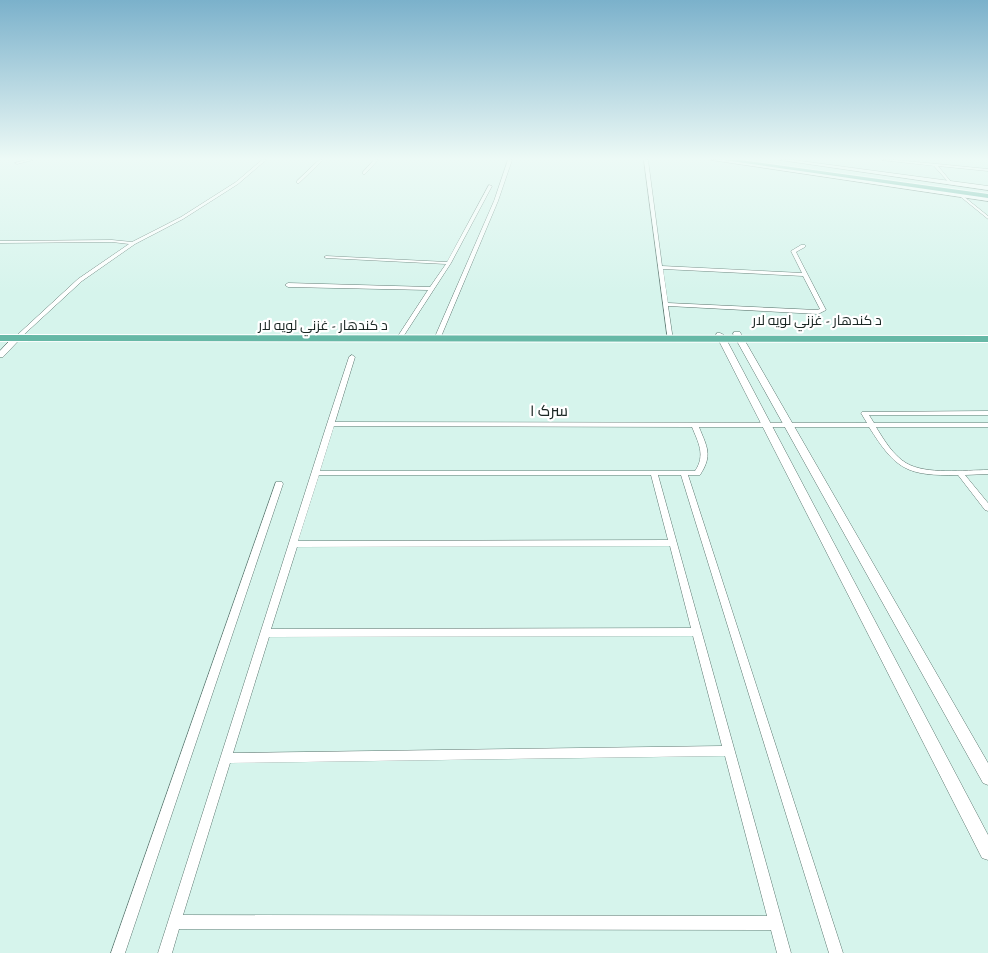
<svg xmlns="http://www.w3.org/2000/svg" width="988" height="953" font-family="'Crimson Pro',Cairo,serif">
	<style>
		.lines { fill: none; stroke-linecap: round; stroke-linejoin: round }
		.minor-casing { stroke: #5d7871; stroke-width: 1 }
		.tertiary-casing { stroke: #5d7871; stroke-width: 1 }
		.trunk-casing { stroke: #fff; stroke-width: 2 }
		.minor { fill: #fff; fill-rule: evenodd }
		.tertiary { fill: #fff; fill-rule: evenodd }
		.trunk { fill: #66b8a6; fill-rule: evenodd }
		.labels { text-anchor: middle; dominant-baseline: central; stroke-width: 4.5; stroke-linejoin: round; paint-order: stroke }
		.far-street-label { font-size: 14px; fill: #1a2623; stroke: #fff }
		.street-label { font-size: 16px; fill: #1a2623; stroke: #fff }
	</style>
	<rect width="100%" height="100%" fill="#d6f4ec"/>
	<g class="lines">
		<!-- minor casing -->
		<g class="minor-casing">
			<g id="minor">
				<polygon points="26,160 33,160 17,164 15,163"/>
				<polygon points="262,160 266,160 238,184 183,219 135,244 82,281 18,340 14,340 14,338 78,279 129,244 112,242 0,243 0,241 112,240 132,242 181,217 236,182"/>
				<polygon points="319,160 323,160 299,183 297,183 297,181"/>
				<polygon points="374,160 378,160 365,174 363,174 363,172"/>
				<polygon points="508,160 512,160 498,201 440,339 437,341 435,340 434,339 494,201"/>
				<path d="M644 160H648L662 266 802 273 791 251 801 245H805V247L796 252 826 310 818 314 668 306 673 340 672 341H668ZM663 269 803 276 820 309 817 310 668 303Z"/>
				<polygon points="882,160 896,160 988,169 988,171 938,166 952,183 950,184 934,166"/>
				<polygon points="489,185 492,186 451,263 401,340 399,341 396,339 428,290 288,287 285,285 288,283 430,287 446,264 326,258 324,257 326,256 447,262"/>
				<polygon points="957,191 988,216 988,219 956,193"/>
				<path d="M352 355 355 357 335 422 867 423 861 413 862 412 988 411V415H869L874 423H988V427H876C884 440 893 455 906 463 926 475 965 470 988 470V474L965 475 988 503V511L985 510 958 475C907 476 896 470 869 427H699C707 447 713 455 700 475H688L843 953H829L681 475H658L791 953H777L771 930 179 929 172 953H158L327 424 349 357ZM334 426 692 427C698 442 706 455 695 471H320ZM319 475H651L668 540 298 541ZM670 546 691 628 271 629 297 547ZM693 636 722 746 233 753 269 637ZM725 756 767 916 183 915 230 763Z"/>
				<polygon points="276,482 282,482 283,484 125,953 111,953"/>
			</g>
		</g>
		<!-- tertiary casing -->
		<g class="tertiary-casing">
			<g id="tertiary">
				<polygon points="711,160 723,160 988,197 988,201"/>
				<polygon points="780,160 793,160 988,186 988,190"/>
				<polygon points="734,332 740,332 741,334 988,763 988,785 983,783 733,334"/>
				<polygon points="717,333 720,333 724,335 988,835 988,860 982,858 716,335"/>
				<polygon points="13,337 19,337 20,339 3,357 0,357 0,351"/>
			</g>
		</g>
		<!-- trunk casing -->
		<g class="trunk-casing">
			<g id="trunk">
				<polygon points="724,160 740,160 988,194 988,198"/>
				<polygon points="0,335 988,336 988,342 0,341"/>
			</g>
		</g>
		<!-- minor -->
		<use href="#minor" class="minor"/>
		<!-- tertiary -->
		<use href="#tertiary" class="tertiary"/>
		<!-- trunk -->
		<use href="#trunk" class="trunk"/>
	</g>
	<!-- sky -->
	<linearGradient id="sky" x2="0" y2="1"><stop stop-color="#7bb1cb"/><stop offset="0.54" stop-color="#edfaf6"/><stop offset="1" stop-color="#edfaf6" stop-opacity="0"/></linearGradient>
	<rect width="988" height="294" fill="url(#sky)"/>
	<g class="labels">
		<!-- far-street labels -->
		<g class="far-street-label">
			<text x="817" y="320">د کندهار - غزني لويه لار</text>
			<text x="323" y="325">د کندهار - غزني لويه لار</text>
		</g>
		<!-- street labels -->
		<g class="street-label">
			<text x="549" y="410">سرک ۱</text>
		</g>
	</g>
</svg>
